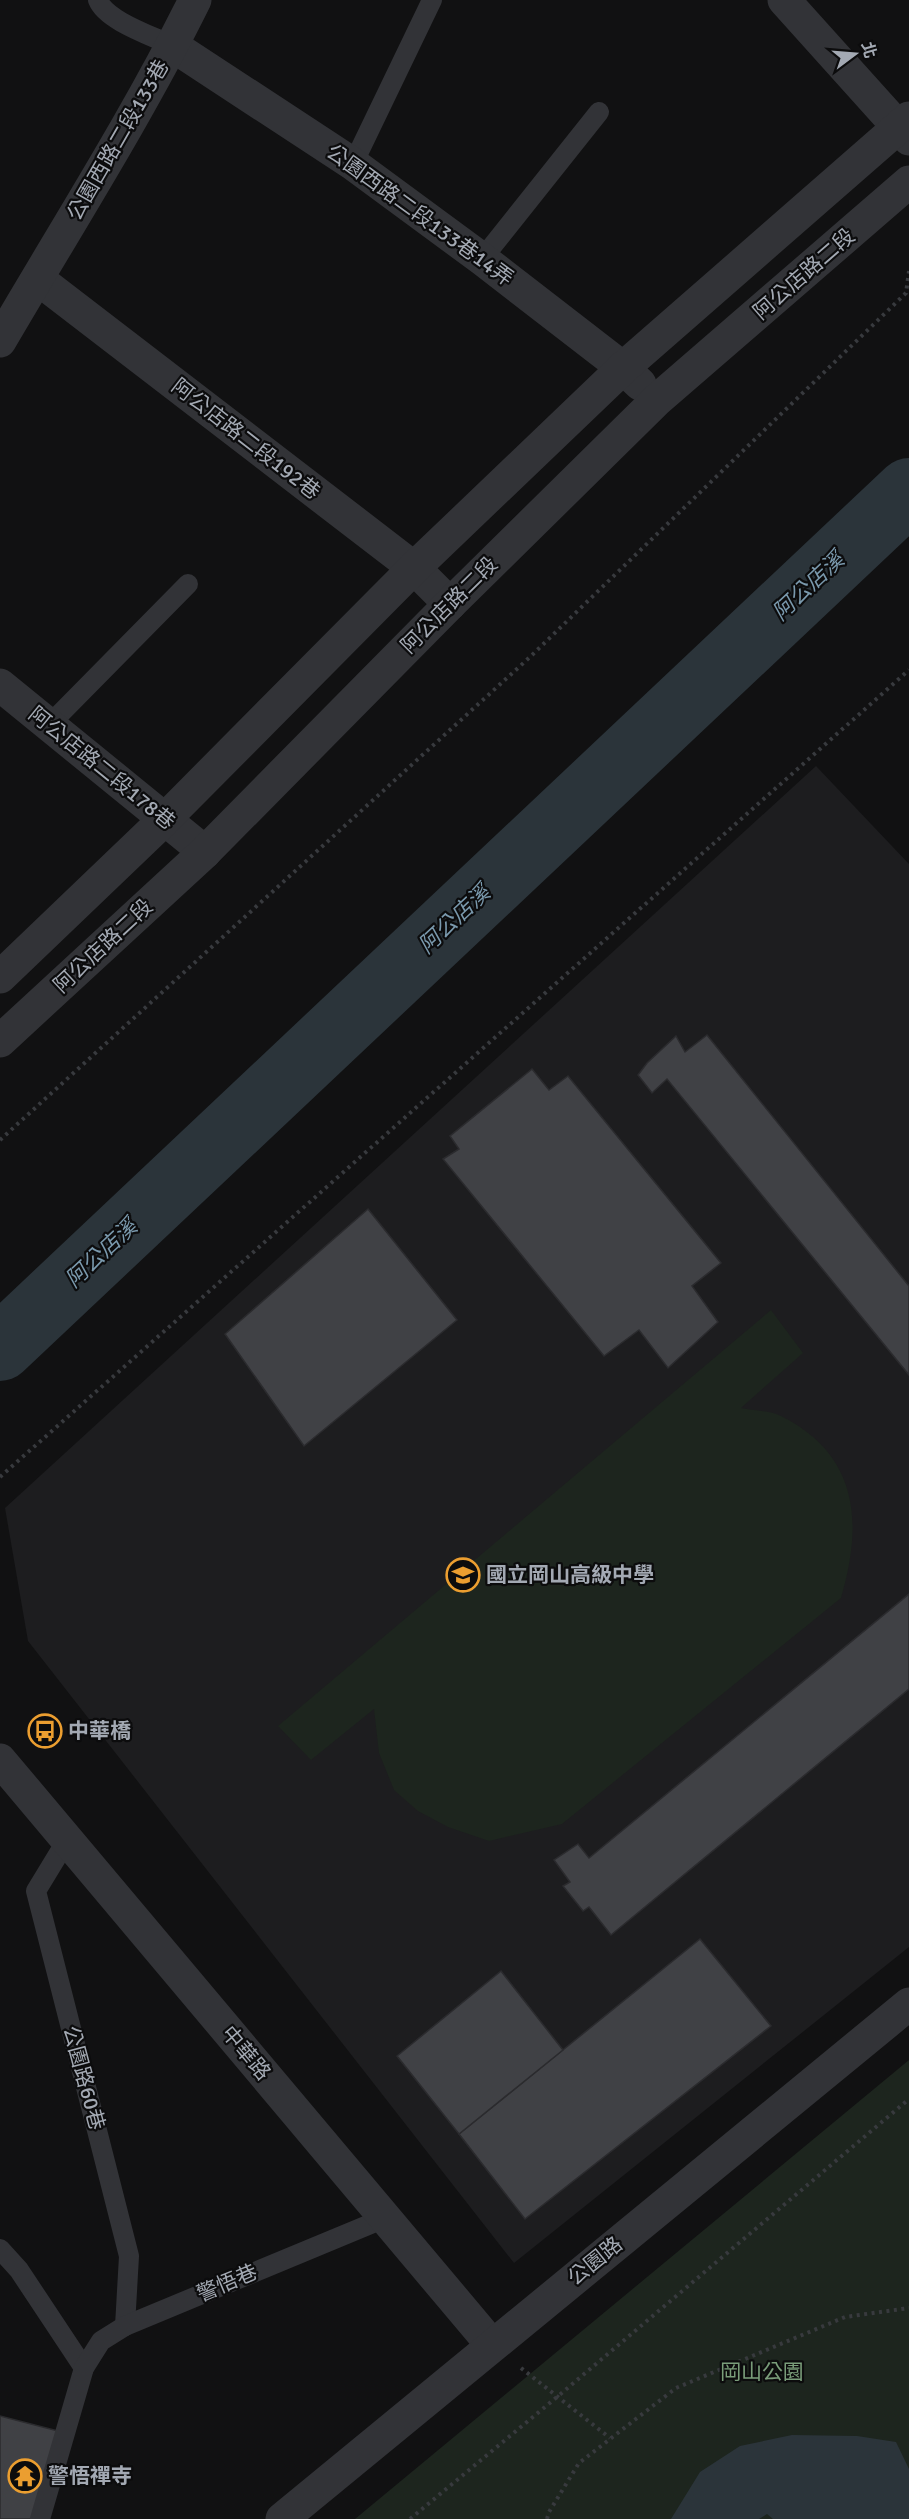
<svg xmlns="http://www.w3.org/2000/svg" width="909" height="2519" font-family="Signika,'Noto Sans TC',sans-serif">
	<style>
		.built { fill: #1d1d1f }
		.green { fill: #1d251e }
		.water { fill: #2b343a }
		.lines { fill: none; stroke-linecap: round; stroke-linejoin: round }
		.river { stroke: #2b343a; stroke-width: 66 }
		.building { fill: #404145; stroke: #2b2b2e; stroke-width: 1.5 }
		.path { stroke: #383a3e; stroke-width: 4; stroke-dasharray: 3 4.5; stroke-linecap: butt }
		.service { stroke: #323337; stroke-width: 20 }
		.minor { stroke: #323337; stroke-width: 33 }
		.labels { text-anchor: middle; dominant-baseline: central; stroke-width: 4.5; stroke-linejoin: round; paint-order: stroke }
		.street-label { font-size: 21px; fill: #a3a9b3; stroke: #0c0c0d }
		.poi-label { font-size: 21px; font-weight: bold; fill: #a3a9b3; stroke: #0c0c0d; text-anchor: start }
		.park-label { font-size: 21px; fill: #7a9d7a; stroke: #0c0c0d }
		.water-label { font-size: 22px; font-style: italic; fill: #7a99ad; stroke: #0c0c0d }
	</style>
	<rect width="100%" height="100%" fill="#111112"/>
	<!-- built -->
	<polygon class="built" points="816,766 909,864 909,1947 514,2263 28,1641 5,1508"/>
	<!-- green -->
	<g class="green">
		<path d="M771 1310 803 1353 741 1408C753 1411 770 1410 781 1416 859 1455 863 1523 841 1598L562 1824 489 1841 448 1827 418 1811 394 1790 379 1753 374 1709 311 1760 278 1726Z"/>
		<polygon points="909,2060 909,2519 355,2519"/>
	</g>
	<!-- water -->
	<polygon class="water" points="792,2435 857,2436 896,2442 909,2469 909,2519 773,2519 767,2514 759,2519 671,2519 700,2472 740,2446"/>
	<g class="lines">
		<!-- river -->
		<polyline class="river" points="0,1348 909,491"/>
	</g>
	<!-- building -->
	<g class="building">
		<polygon points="707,1035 909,1286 909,1375 667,1079 652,1093 638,1075 647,1063 676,1036 685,1052"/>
		<polygon points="532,1069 549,1090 568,1076 721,1263 692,1286 718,1322 668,1368 639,1330 604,1356 443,1159 459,1149 450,1136"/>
		<polygon points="368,1209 457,1320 304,1446 225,1334"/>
		<polygon points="909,1594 909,1689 611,1935 589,1907 583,1911 563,1886 570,1882 554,1860 578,1844 589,1858"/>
		<polygon points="700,1939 771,2026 525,2219 459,2134"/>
		<polygon points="501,1971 563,2050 459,2134 397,2056"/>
		<polygon points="0,2416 62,2432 39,2519 0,2519"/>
	</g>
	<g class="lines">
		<!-- path -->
		<g class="path">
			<polyline points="0,1140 530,657 906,293 909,271"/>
			<polyline points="0,1477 909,670"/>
			<polyline points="521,2368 610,2438"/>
			<polyline points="410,2519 557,2397 909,2099"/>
			<polyline points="547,2519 549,2512 579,2463 676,2388 845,2317 909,2308"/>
		</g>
		<!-- service -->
		<g class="service">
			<path d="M98 0C106 21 153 36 173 46"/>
			<polyline points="353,164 432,0"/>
			<polyline points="482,259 599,112"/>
			<polyline points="50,724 188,584"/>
			<polyline points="67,1840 36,1891 129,2256 125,2326"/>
			<polyline points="0,2249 19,2270 84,2368"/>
			<polyline points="40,2519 84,2368 101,2341 125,2326 385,2218"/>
		</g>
		<!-- minor -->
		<g class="minor">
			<polyline points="784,0 909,139"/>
			<polyline points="173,46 353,164 482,259 623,368 640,384"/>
			<polyline points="38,279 414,568 450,604"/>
			<path d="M0 341C66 228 137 117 195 0"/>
			<polyline points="0,685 205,852"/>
			<polyline points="0,977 164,820 414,568 623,368 909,118"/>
			<polyline points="0,1041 205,852 450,604 657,400 909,182"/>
			<polyline points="0,1760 492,2345"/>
			<polyline points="282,2519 909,2004"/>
		</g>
	</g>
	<!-- icons -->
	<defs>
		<g id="school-ring" transform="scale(1.725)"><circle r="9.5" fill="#0c0c0d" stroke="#eb9e30" stroke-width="1.5"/><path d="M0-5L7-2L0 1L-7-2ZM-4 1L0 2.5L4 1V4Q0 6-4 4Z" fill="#eb9e30"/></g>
		<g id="bus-ring" transform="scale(1.725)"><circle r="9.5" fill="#0c0c0d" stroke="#eb9e30" stroke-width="1.5"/><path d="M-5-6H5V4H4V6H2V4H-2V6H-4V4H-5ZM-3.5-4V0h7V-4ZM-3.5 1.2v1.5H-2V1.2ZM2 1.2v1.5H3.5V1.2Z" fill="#eb9e30"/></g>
		<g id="temple-ring" transform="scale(1.725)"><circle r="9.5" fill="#0c0c0d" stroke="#eb9e30" stroke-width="1.5"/><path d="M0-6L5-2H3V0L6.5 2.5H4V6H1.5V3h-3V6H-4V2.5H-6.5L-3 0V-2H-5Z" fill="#eb9e30"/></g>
	</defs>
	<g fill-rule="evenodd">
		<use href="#school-ring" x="463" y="1575"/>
		<use href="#bus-ring" x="45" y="1731"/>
		<use href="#temple-ring" x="25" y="2476"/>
	</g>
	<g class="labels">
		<!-- street labels -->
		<g class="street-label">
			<text transform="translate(118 140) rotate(-60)">公園西路二段133巷</text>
			<text transform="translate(420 215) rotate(36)">公園西路二段133巷14弄</text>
			<text transform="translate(804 274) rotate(-41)">阿公店路二段</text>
			<text transform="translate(246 439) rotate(38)">阿公店路二段192巷</text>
			<text transform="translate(449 605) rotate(-45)">阿公店路二段</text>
			<text transform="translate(102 768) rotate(39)">阿公店路二段178巷</text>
			<text transform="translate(103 946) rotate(-43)">阿公店路二段</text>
			<text transform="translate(246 2053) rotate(50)">中華路</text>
			<text transform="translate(84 2078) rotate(75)">公園路60巷</text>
			<text transform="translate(595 2261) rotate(-39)">公園路</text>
			<text transform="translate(227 2283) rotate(-23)">警悟巷</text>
		</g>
		<!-- poi labels -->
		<g class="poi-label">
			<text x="486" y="1575">國立岡山高級中學</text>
			<text x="68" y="1731">中華橋</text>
			<text x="48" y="2476">警悟禪寺</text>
		</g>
		<!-- park labels -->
		<g class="park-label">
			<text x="762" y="2372">岡山公園</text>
		</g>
		<!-- water labels -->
		<g class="water-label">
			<text transform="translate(808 586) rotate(-43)">阿公店溪</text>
			<text transform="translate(454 919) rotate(-43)">阿公店溪</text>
			<text transform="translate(101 1253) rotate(-43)">阿公店溪</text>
		</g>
	</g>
	<!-- north arrow -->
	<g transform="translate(855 54) rotate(74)" stroke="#0c0c0d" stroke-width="4.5" paint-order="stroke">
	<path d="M0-4.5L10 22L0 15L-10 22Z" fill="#a3a9b3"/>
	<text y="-9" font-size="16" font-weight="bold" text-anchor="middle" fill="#a3a9b3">北</text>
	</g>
</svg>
